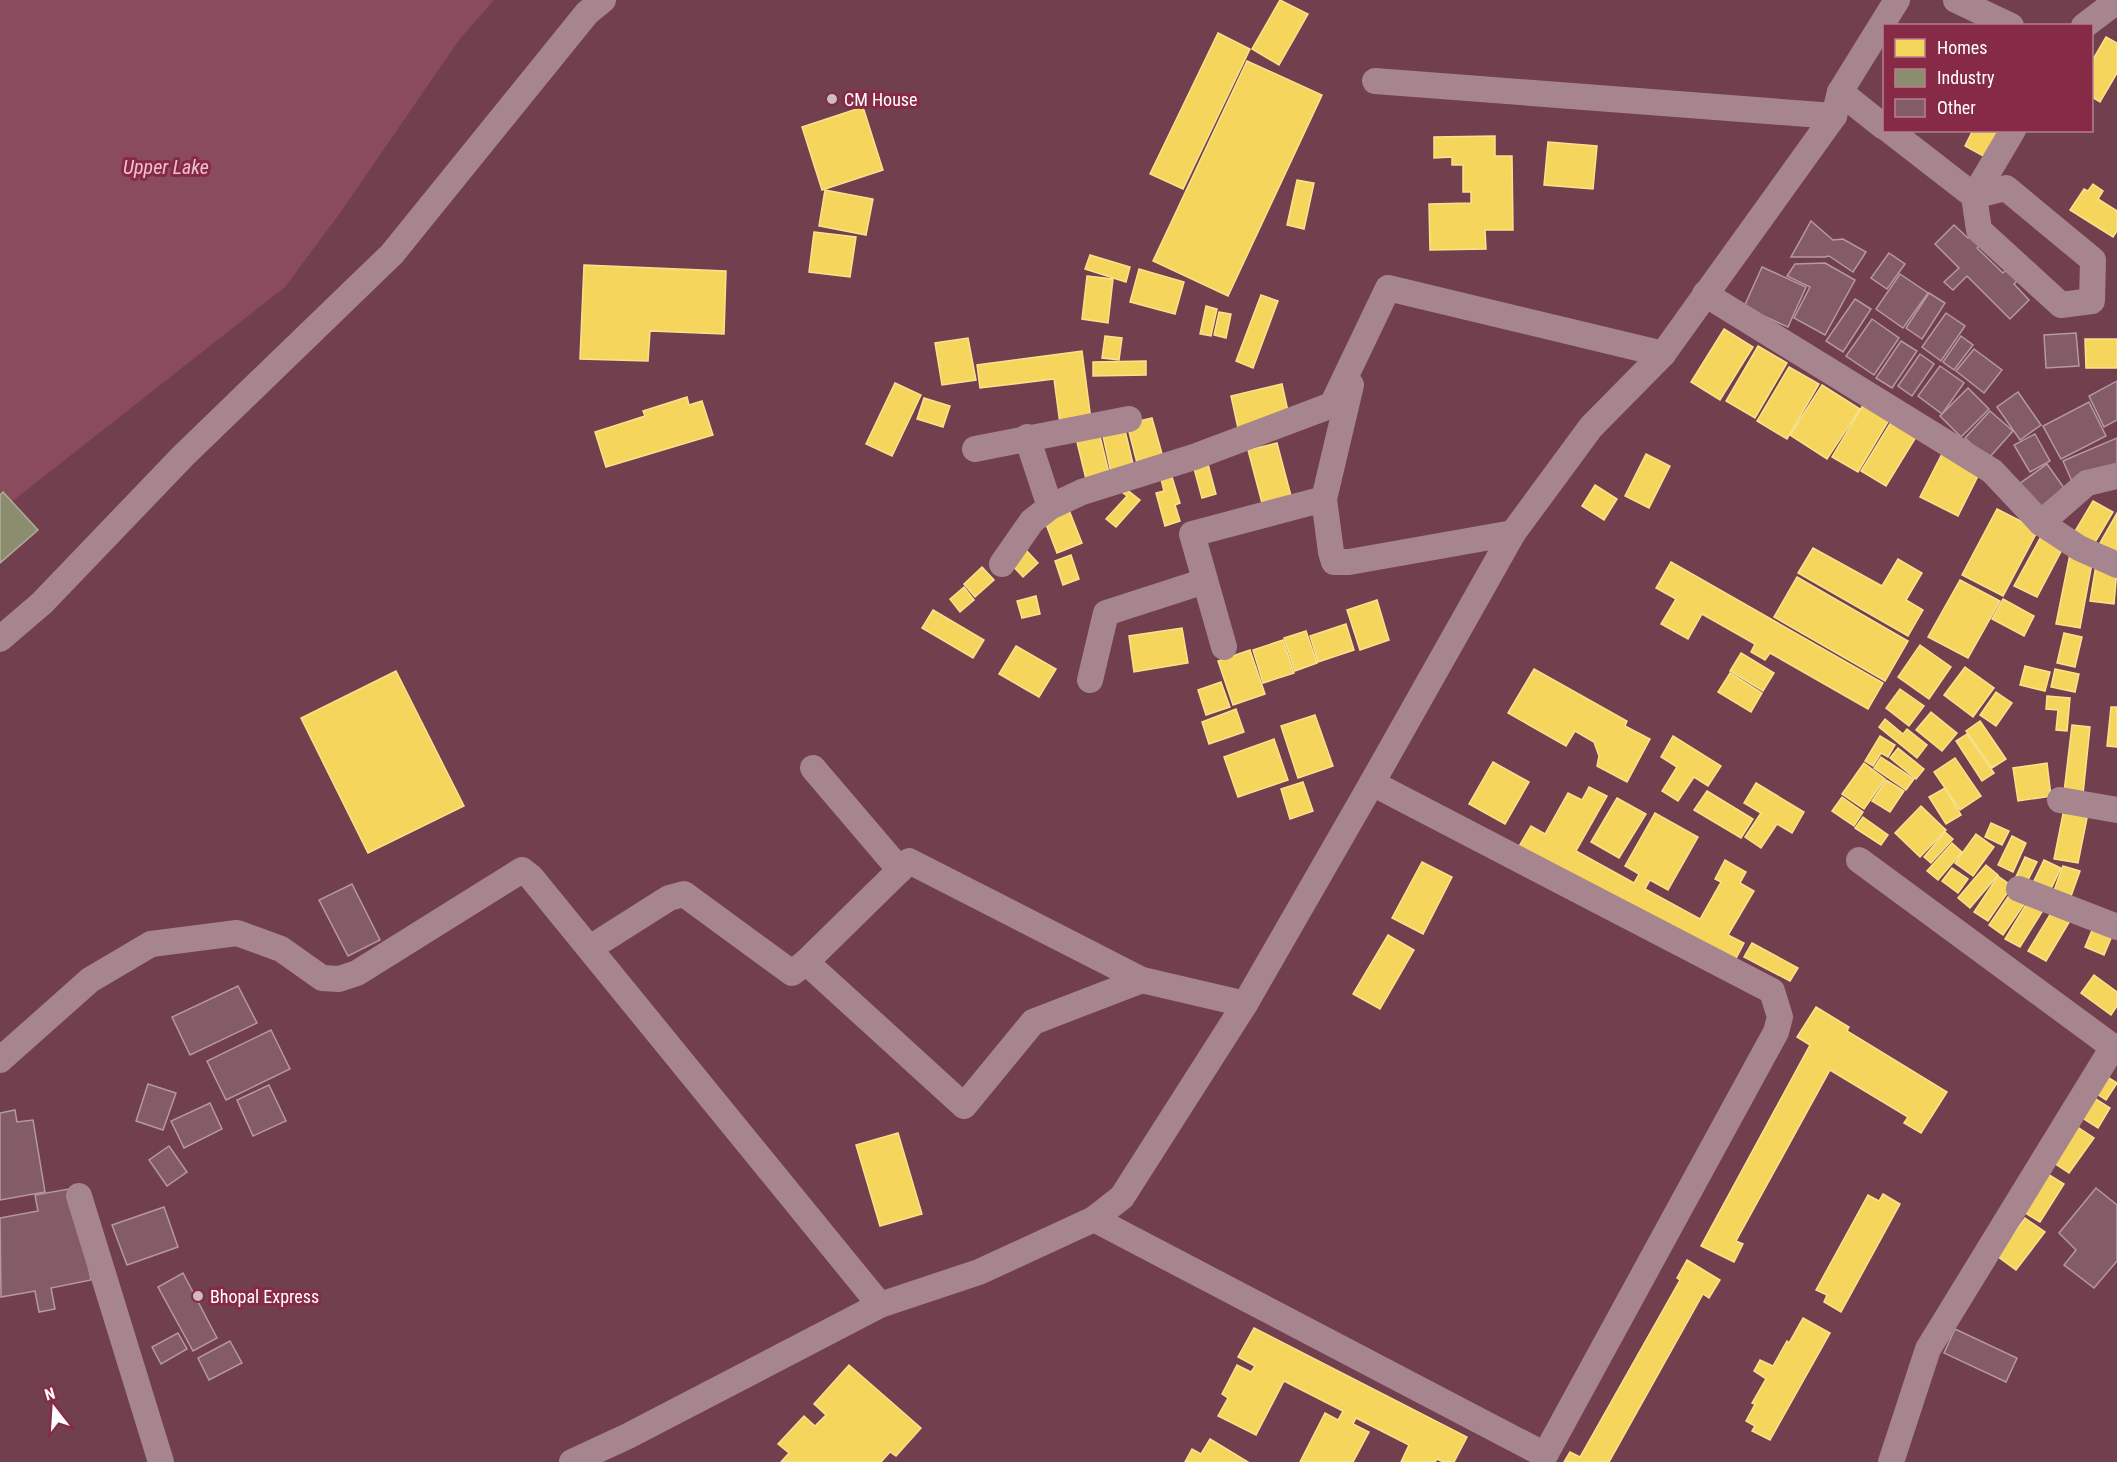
<svg xmlns="http://www.w3.org/2000/svg" width="2117" height="1462" font-family="'Roboto Condensed',sans-serif">
	<style>
		.water { fill: #8a4b5d }
		.homes { fill: #f6d55c; stroke: #f9e28d; stroke-width: 1.5 }
		.industry { fill: #8c8c6e; stroke: #aeae9a; stroke-width: 1.5 }
		.building { fill: #835c67; stroke: #b599a1; stroke-width: 1.5 }
		.lines { fill: none; stroke-linecap: round; stroke-linejoin: round }
		.minor { stroke: #a7858e; stroke-width: 26 }
		.poi-dot { fill: #cdbcc1; stroke: #862a45; stroke-width: 2 }
		.labels { text-anchor: middle; dominant-baseline: central; stroke-width: 6; stroke-linejoin: round; paint-order: stroke }
		.poi-label { font-size: 18px; fill: #fff; stroke: #862a45; text-anchor: start }
		.water-label { font-size: 20px; font-style: italic; fill: #efc1d0; stroke: #862a45 }
	</style>
	<rect width="100%" height="100%" fill="#713f4d"/>
	<!-- water -->
	<polygon class="water" points="0,0 494,0 459,40 340,213 285,287 0,511"/>
	<!-- homes -->
	<g class="homes">
		<polygon points="1280,0 1308,14 1279,65 1252,49"/>
		<polygon points="1218,33 1250,49 1183,189 1150,174"/>
		<polygon points="2106,37 2117,43 2117,73 2100,102 2092,97 2092,61"/>
		<polygon points="1247,61 1322,95 1228,296 1153,261"/>
		<polygon points="863,107 883,170 822,190 802,127"/>
		<polygon points="1973,130 2002,130 1987,158 1965,146"/>
		<polygon points="1495,136 1495,156 1512,156 1513,230 1485,230 1486,249 1430,250 1429,204 1471,203 1471,192 1463,192 1463,165 1452,165 1452,157 1434,158 1434,137"/>
		<polygon points="1548,142 1597,146 1593,189 1544,185"/>
		<polygon points="1297,180 1314,183 1304,229 1287,225"/>
		<polygon points="2093,184 2103,191 2098,199 2117,211 2117,231 2113,237 2070,210 2084,189 2088,191"/>
		<polygon points="825,190 873,199 866,235 819,226"/>
		<polygon points="814,232 856,237 850,277 809,272"/>
		<polygon points="1090,255 1130,267 1126,282 1085,269"/>
		<polygon points="584,265 726,271 724,334 650,331 648,361 580,359"/>
		<polygon points="1139,269 1184,282 1175,314 1130,302"/>
		<polygon points="1087,276 1113,279 1108,323 1082,319"/>
		<polygon points="1261,295 1278,301 1253,368 1236,361"/>
		<polygon points="1206,306 1217,309 1211,336 1200,334"/>
		<polygon points="1219,312 1231,314 1226,338 1214,335"/>
		<polygon points="1724,329 1753,347 1720,400 1691,382"/>
		<polygon points="1105,336 1122,338 1119,360 1102,358"/>
		<polygon points="968,338 976,380 942,385 935,343"/>
		<polygon points="2085,339 2117,339 2117,368 2086,368"/>
		<polygon points="1758,346 1787,363 1755,418 1726,401"/>
		<polygon points="1082,351 1091,420 1060,424 1054,379 980,388 977,365"/>
		<polygon points="1146,361 1146,375 1093,376 1093,362"/>
		<polygon points="1789,367 1819,384 1787,439 1757,421"/>
		<polygon points="895,383 921,395 892,456 866,444"/>
		<polygon points="1282,384 1289,416 1238,428 1231,396"/>
		<polygon points="1822,385 1860,409 1827,459 1790,435"/>
		<polygon points="687,397 689,405 702,401 713,435 606,467 595,432 645,416 643,411"/>
		<polygon points="924,398 950,406 943,427 917,419"/>
		<polygon points="1863,405 1889,420 1858,472 1832,457"/>
		<polygon points="1152,418 1164,461 1138,467 1127,424"/>
		<polygon points="1123,422 1135,472 1112,477 1101,427"/>
		<polygon points="1891,422 1916,437 1886,486 1861,471"/>
		<polygon points="1098,428 1110,477 1087,483 1075,434"/>
		<polygon points="1277,443 1291,496 1262,503 1248,450"/>
		<polygon points="1944,450 1982,468 1958,516 1920,497"/>
		<polygon points="1646,454 1670,466 1649,508 1625,496"/>
		<polygon points="1206,457 1216,494 1202,498 1192,461"/>
		<polygon points="1172,477 1180,503 1175,505 1180,521 1165,526 1156,493 1164,491 1161,479"/>
		<polygon points="1595,485 1617,499 1604,520 1582,506"/>
		<polygon points="1125,488 1140,500 1116,527 1106,519 1127,496 1122,492"/>
		<polygon points="2093,501 2113,512 2094,544 2074,533"/>
		<polygon points="1997,509 2038,530 2003,596 1962,575"/>
		<polygon points="1069,510 1082,543 1057,553 1044,519"/>
		<polygon points="2117,513 2117,553 2100,543"/>
		<polygon points="2044,531 2066,542 2037,597 2014,586"/>
		<polygon points="1813,548 1882,586 1898,559 1922,573 1906,600 1923,610 1908,636 1798,573"/>
		<polygon points="1026,550 1038,563 1023,577 1011,564"/>
		<polygon points="2070,554 2093,558 2080,628 2056,624"/>
		<polygon points="1071,555 1079,579 1063,585 1055,561"/>
		<polygon points="1671,562 1883,683 1868,709 1770,653 1765,660 1751,652 1755,644 1702,614 1688,639 1661,624 1676,599 1656,588"/>
		<polygon points="2096,565 2117,569 2114,604 2090,601"/>
		<polygon points="982,567 994,580 975,597 964,584"/>
		<polygon points="1797,577 1908,641 1885,681 1774,617"/>
		<polygon points="1960,580 2000,601 1968,658 1928,637"/>
		<polygon points="964,587 974,600 960,612 950,599"/>
		<polygon points="1036,596 1040,614 1022,618 1017,601"/>
		<polygon points="2003,599 2034,616 2024,636 1992,619"/>
		<polygon points="1377,600 1389,640 1360,650 1347,610"/>
		<polygon points="933,610 984,640 973,658 922,628"/>
		<polygon points="1346,624 1354,650 1318,662 1310,636"/>
		<polygon points="1182,628 1188,663 1134,672 1129,636"/>
		<polygon points="1306,631 1317,663 1295,671 1284,638"/>
		<polygon points="2064,633 2082,637 2075,667 2057,663"/>
		<polygon points="1283,640 1294,673 1263,683 1253,650"/>
		<polygon points="1920,645 1951,667 1929,699 1898,677"/>
		<polygon points="1016,646 1056,669 1039,697 999,674"/>
		<polygon points="1250,650 1265,694 1233,705 1218,661"/>
		<polygon points="1741,653 1774,673 1763,691 1730,671"/>
		<polygon points="2025,666 2050,672 2045,691 2020,685"/>
		<polygon points="1965,667 1994,688 1973,717 1944,695"/>
		<polygon points="1534,669 1627,721 1625,726 1650,739 1627,782 1597,766 1599,756 1594,742 1575,731 1566,746 1508,713"/>
		<polygon points="2055,669 2079,674 2075,692 2051,687"/>
		<polygon points="396,671 464,806 368,853 301,718"/>
		<polygon points="1730,673 1762,693 1751,712 1718,692"/>
		<polygon points="1221,682 1230,707 1206,715 1198,690"/>
		<polygon points="1900,689 1924,706 1909,726 1886,708"/>
		<polygon points="1996,692 2012,703 1996,726 1980,715"/>
		<polygon points="2047,696 2070,698 2067,731 2056,730 2058,710 2046,709"/>
		<polygon points="2111,707 2117,707 2117,747 2107,746"/>
		<polygon points="1236,709 1244,732 1209,744 1202,722"/>
		<polygon points="1931,712 1957,733 1942,751 1916,730"/>
		<polygon points="1315,715 1333,766 1298,778 1281,726"/>
		<polygon points="1885,719 1903,734 1907,729 1927,745 1917,758 1879,727"/>
		<polygon points="1980,721 2006,759 1992,768 1966,731"/>
		<polygon points="2072,725 2090,727 2083,794 2064,792"/>
		<polygon points="1967,734 1994,773 1982,781 1956,741"/>
		<polygon points="1673,736 1721,766 1708,786 1694,777 1678,801 1662,791 1677,767 1661,757"/>
		<polygon points="1880,736 1895,745 1888,757 1881,753 1873,766 1865,761"/>
		<polygon points="1274,739 1288,780 1238,797 1224,757"/>
		<polygon points="1898,748 1924,769 1916,779 1890,758"/>
		<polygon points="1881,757 1914,779 1906,790 1874,768"/>
		<polygon points="1955,758 1981,796 1960,810 1934,772"/>
		<polygon points="1493,762 1529,782 1505,824 1469,804"/>
		<polygon points="1864,763 1885,779 1864,809 1842,794"/>
		<polygon points="2047,763 2051,796 2018,801 2013,768"/>
		<polygon points="1886,780 1904,791 1890,812 1872,801"/>
		<polygon points="1303,782 1313,811 1290,819 1281,789"/>
		<polygon points="1756,783 1804,812 1792,833 1777,824 1761,848 1745,837 1761,813 1744,803"/>
		<polygon points="1589,787 1607,796 1576,851 1634,883 1639,874 1625,866 1655,813 1698,837 1668,890 1650,880 1645,889 1700,919 1721,882 1715,879 1725,860 1746,872 1740,883 1754,891 1728,935 1744,943 1732,966 1518,848 1531,826 1545,834 1568,793 1582,800"/>
		<polygon points="1945,788 1961,815 1946,824 1929,797"/>
		<polygon points="1707,791 1753,819 1741,838 1694,810"/>
		<polygon points="1842,797 1863,812 1854,826 1832,811"/>
		<polygon points="1617,798 1646,814 1619,858 1591,842"/>
		<polygon points="2065,804 2089,808 2078,863 2054,859"/>
		<polygon points="1921,806 1946,830 1920,857 1895,833"/>
		<polygon points="1863,817 1888,835 1881,845 1855,828"/>
		<polygon points="1991,823 2009,831 2002,845 1985,837"/>
		<polygon points="1945,832 1953,839 1931,863 1924,857"/>
		<polygon points="1976,834 1994,847 1973,876 1955,863"/>
		<polygon points="2012,836 2026,843 2013,872 1998,865"/>
		<polygon points="1952,843 1962,852 1938,880 1927,871"/>
		<polygon points="2025,857 2037,862 2026,884 2015,879"/>
		<polygon points="2044,860 2061,868 2047,897 2030,889"/>
		<polygon points="1422,862 1452,877 1423,934 1392,918"/>
		<polygon points="1986,865 1998,875 1970,908 1958,898"/>
		<polygon points="2063,866 2080,871 2070,899 2053,893"/>
		<polygon points="1952,868 1968,879 1958,893 1942,881"/>
		<polygon points="1998,876 2012,886 1988,921 1974,912"/>
		<polygon points="2012,891 2027,900 2003,935 1989,925"/>
		<polygon points="2030,898 2045,907 2020,947 2005,939"/>
		<polygon points="2054,908 2071,919 2046,961 2028,951"/>
		<polygon points="2095,923 2114,931 2104,955 2085,947"/>
		<polygon points="1388,935 1414,950 1380,1009 1353,994"/>
		<polygon points="1752,943 1798,968 1790,981 1744,957"/>
		<polygon points="2094,975 2117,992 2117,1006 2111,1015 2081,993"/>
		<polygon points="1816,1007 1849,1027 1847,1031 1947,1092 1921,1133 1904,1123 1908,1117 1830,1070 1736,1241 1743,1244 1734,1262 1701,1246 1810,1045 1797,1037"/>
		<polygon points="2104,1075 2117,1083 2106,1100 2094,1092"/>
		<polygon points="2088,1094 2110,1108 2098,1128 2076,1114"/>
		<polygon points="2073,1124 2094,1138 2069,1173 2048,1159"/>
		<polygon points="898,1133 922,1214 880,1226 856,1145"/>
		<polygon points="2046,1173 2064,1184 2040,1222 2022,1211"/>
		<polygon points="1883,1194 1900,1204 1841,1312 1824,1302 1827,1295 1816,1290 1868,1195 1879,1201"/>
		<polygon points="2025,1218 2045,1232 2016,1270 1997,1256"/>
		<polygon points="1687,1260 1720,1280 1709,1298 1703,1294 1609,1462 1564,1462 1570,1452 1580,1457 1680,1280 1677,1278"/>
		<polygon points="1803,1318 1830,1333 1770,1440 1752,1431 1755,1426 1746,1421 1755,1404 1752,1403 1766,1379 1754,1371 1760,1360 1773,1366 1787,1341 1789,1343"/>
		<polygon points="1254,1328 1467,1437 1454,1462 1443,1462 1437,1459 1435,1462 1401,1462 1409,1445 1356,1418 1353,1424 1369,1432 1353,1462 1300,1462 1325,1413 1338,1420 1343,1411 1284,1381 1256,1435 1218,1416 1228,1398 1222,1394 1237,1365 1251,1372 1255,1366 1238,1357"/>
		<polygon points="849,1365 921,1428 896,1456 890,1452 881,1462 781,1462 789,1453 778,1444 804,1416 815,1426 826,1415 814,1404"/>
		<polygon points="1210,1439 1248,1462 1185,1462 1192,1449 1201,1454"/>
	</g>
	<!-- industry -->
	<polygon class="industry" points="3,492 38,530 0,563 0,495"/>
	<!-- building -->
	<g class="building">
		<polygon points="1811,221 1833,240 1843,239 1866,252 1853,272 1829,256 1825,257 1791,257"/>
		<polygon points="1954,225 1968,238 1973,233 1982,243 1977,248 2003,273 2008,268 2019,279 2014,284 2029,300 2010,319 1967,276 1953,290 1944,282 1959,268 1935,244"/>
		<polygon points="1889,253 1905,264 1887,289 1871,278"/>
		<polygon points="1825,263 1855,280 1825,335 1794,318 1810,287 1787,276 1795,264"/>
		<polygon points="1762,267 1806,287 1788,327 1744,307"/>
		<polygon points="1900,274 1928,293 1903,328 1876,309"/>
		<polygon points="1929,293 1945,303 1922,339 1906,328"/>
		<polygon points="1855,299 1871,309 1843,352 1826,341"/>
		<polygon points="1946,313 1965,326 1941,361 1922,347"/>
		<polygon points="1872,319 1899,338 1874,375 1846,356"/>
		<polygon points="2076,333 2079,366 2046,368 2044,335"/>
		<polygon points="1961,336 1973,345 1954,370 1943,362"/>
		<polygon points="1901,341 1917,351 1892,388 1876,378"/>
		<polygon points="1974,349 2002,370 1984,393 1956,371"/>
		<polygon points="1920,354 1934,364 1912,396 1898,386"/>
		<polygon points="1940,366 1964,383 1942,414 1918,396"/>
		<polygon points="2117,381 2117,420 2104,427 2089,396"/>
		<polygon points="1968,388 1989,409 1961,437 1940,416"/>
		<polygon points="2018,392 2041,425 2020,440 1997,407"/>
		<polygon points="2089,402 2106,436 2061,459 2043,426"/>
		<polygon points="1990,411 2013,431 1988,459 1965,438"/>
		<polygon points="2035,434 2050,461 2030,472 2014,445"/>
		<polygon points="2117,438 2117,467 2074,486 2063,461"/>
		<polygon points="2047,464 2067,492 2039,512 2019,484"/>
		<polygon points="352,884 380,940 348,956 319,900"/>
		<polygon points="238,986 257,1023 190,1055 172,1017"/>
		<polygon points="271,1030 290,1069 226,1100 207,1061"/>
		<polygon points="148,1084 176,1093 163,1130 136,1121"/>
		<polygon points="269,1085 286,1121 253,1136 237,1100"/>
		<polygon points="210,1103 222,1129 184,1148 171,1121"/>
		<polygon points="15,1110 17,1122 33,1120 45,1192 0,1200 0,1113"/>
		<polygon points="169,1146 187,1172 167,1186 149,1160"/>
		<polygon points="74,1188 91,1280 51,1288 55,1309 39,1312 35,1291 1,1297 0,1218 38,1211 35,1195"/>
		<polygon points="2096,1188 2117,1205 2117,1261 2094,1288 2064,1265 2076,1250 2059,1233"/>
		<polygon points="164,1207 178,1247 127,1265 112,1225"/>
		<polygon points="183,1273 217,1338 193,1351 158,1287"/>
		<polygon points="1955,1329 2017,1358 2006,1382 1944,1353"/>
		<polygon points="178,1333 187,1349 161,1364 152,1347"/>
		<polygon points="230,1341 242,1363 209,1380 198,1358"/>
	</g>
	<g class="lines">
		<!-- minor -->
		<g class="minor">
			<polyline points="1956,0 2011,26"/>
			<polyline points="2084,26 2117,1"/>
			<polyline points="1375,81 1834,116"/>
			<polyline points="1840,92 1884,127"/>
			<polyline points="1889,130 1974,196 2013,130"/>
			<polygon points="2006,188 2093,260 2092,301 2061,305 1979,230 1974,196"/>
			<polyline points="1705,294 1992,471 2041,523 2079,548 2117,565"/>
			<polyline points="1027,437 1050,507"/>
			<polyline points="975,449 1129,419"/>
			<polyline points="1324,499 1351,385"/>
			<polyline points="2041,523 2087,483 2117,476"/>
			<polyline points="1002,564 1032,521 1050,507 1082,492 1194,457 1332,405 1388,288 1663,354"/>
			<polyline points="0,639 42,603 183,456 392,254 587,13 603,0"/>
			<polyline points="1224,647 1192,534 1324,499 1331,552 1334,562 1349,562 1513,533"/>
			<polyline points="1090,680 1106,613 1205,581"/>
			<polyline points="813,768 900,870"/>
			<polyline points="2060,800 2117,810"/>
			<polyline points="1859,860 2113,1047 2117,1047"/>
			<polyline points="2019,889 2117,927"/>
			<polyline points="590,948 669,898 684,894 792,973 806,962 909,861 1142,980 1245,1004"/>
			<polyline points="806,962 964,1106 1033,1022 1142,980"/>
			<polyline points="0,1060 90,980 151,944 237,933 281,949 322,978 339,979 357,973 522,870 531,877 880,1305"/>
			<polyline points="79,1196 161,1462"/>
			<polyline points="1094,1219 1545,1455 1776,1032 1780,1017 1772,991 1372,783"/>
			<polyline points="572,1462 628,1436 880,1305 979,1272 1094,1219 1122,1197 1245,1004 1372,783 1513,533 1591,427 1663,354 1834,116 1840,92 1897,0"/>
			<polyline points="1891,1462 1928,1349 2113,1047"/>
		</g>
	</g>
	<!-- markers -->
	<g class="poi-dot">
		<circle cx="832" cy="99" r="6"/>
		<circle cx="198" cy="1296" r="6"/>
	</g>
	<g class="labels">
		<!-- poi labels -->
		<g class="poi-label">
			<text x="844" y="99">CM House</text>
			<text x="210" y="1296">Bhopal Express</text>
		</g>
		<!-- water labels -->
		<g class="water-label">
			<text x="166" y="167">Upper Lake</text>
		</g>
	</g>
	<!-- legend -->
	<rect x="1883" y="24" width="210" height="108" fill="#862a45" stroke="#b67f8f" stroke-width="1.5"/>
	<rect x="1895" y="39" width="30" height="18" fill="#f6d55c" stroke="#b67f8f" stroke-width="1.5"/>
	<text x="1937" y="54" font-size="18" fill="#ffffff">Homes</text>
	<rect x="1895" y="69" width="30" height="18" fill="#8c8c6e" stroke="#b67f8f" stroke-width="1.5"/>
	<text x="1937" y="84" font-size="18" fill="#ffffff">Industry</text>
	<rect x="1895" y="99" width="30" height="18" fill="#835c67" stroke="#b67f8f" stroke-width="1.5"/>
	<text x="1937" y="114" font-size="18" fill="#ffffff">Other</text>
	<!-- north arrow -->
	<g transform="translate(54 1408) rotate(343)" stroke="#862a45" stroke-width="4.5" paint-order="stroke">
	<path d="M0-4.5L10 22L0 15L-10 22Z" fill="#ffffff"/>
	<text y="-9" font-size="16" font-weight="bold" text-anchor="middle" fill="#ffffff">N</text>
	</g>
</svg>
